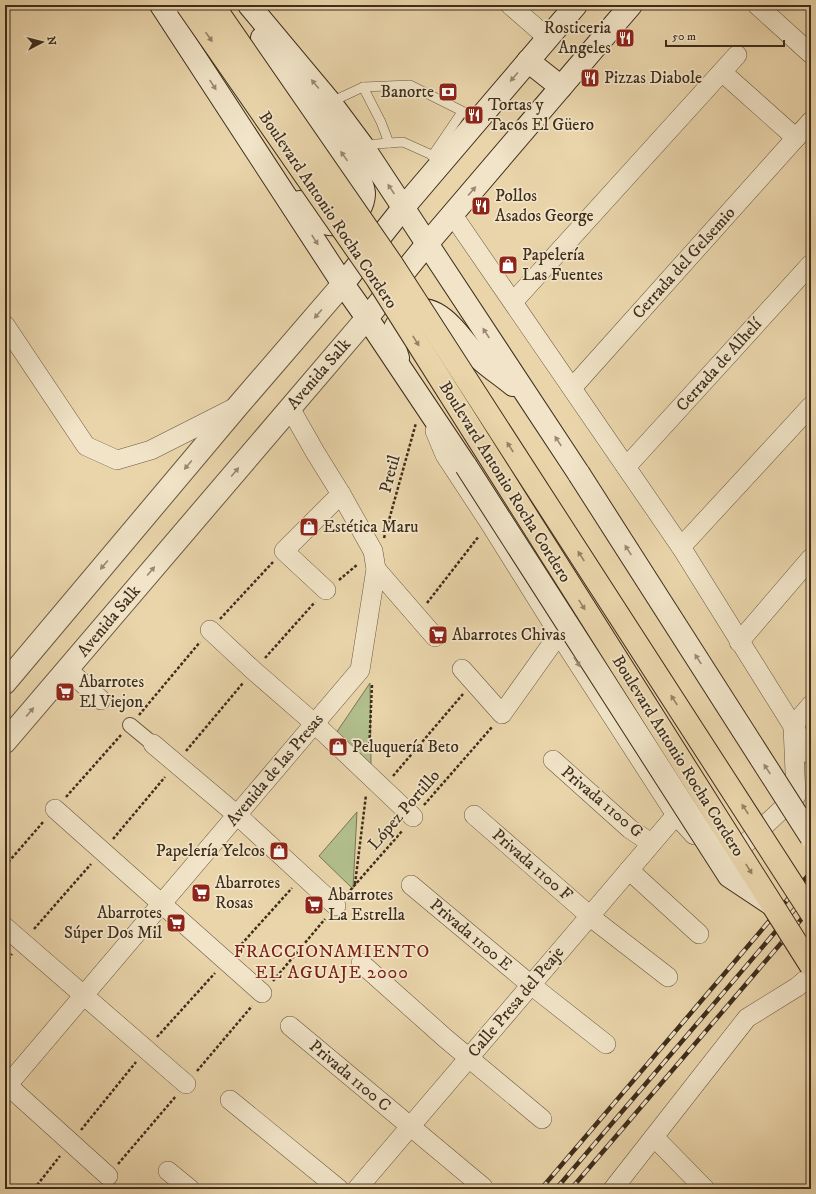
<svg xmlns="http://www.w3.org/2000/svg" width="816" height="1194" font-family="'IM FELL DW Pica',serif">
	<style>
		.green { fill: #b2be8d; stroke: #787654 }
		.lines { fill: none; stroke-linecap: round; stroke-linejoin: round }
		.service-casing { stroke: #695740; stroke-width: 10 }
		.pedestrian-casing { stroke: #695740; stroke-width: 16 }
		.minor-casing { stroke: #695740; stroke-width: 20 }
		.tertiary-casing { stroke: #695740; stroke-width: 24 }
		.secondary-casing { stroke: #3e2d1c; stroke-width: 24 }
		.path { stroke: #3e2d1c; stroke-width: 2.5; stroke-dasharray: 3 2; stroke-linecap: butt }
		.service { stroke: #f1e4c8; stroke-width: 9 }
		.pedestrian { stroke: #f1e4c8; stroke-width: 14 }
		.minor { stroke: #f1e4c8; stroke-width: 19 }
		.tertiary { stroke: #f1e4c8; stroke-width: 22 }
		.secondary { stroke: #f1e4c8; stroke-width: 22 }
		.rail-casing { stroke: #3e2d1c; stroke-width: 4.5 }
		.rail { stroke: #f1e4c8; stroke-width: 3; stroke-dasharray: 9; stroke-linecap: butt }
		.secondary-bridge-casing { stroke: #3e2d1c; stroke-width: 24; stroke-linecap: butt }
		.trunk-bridge-casing { stroke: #3e2d1c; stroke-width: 24; stroke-linecap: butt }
		.secondary-bridge { stroke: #f1e4c8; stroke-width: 22 }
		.trunk-bridge { stroke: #ead5ab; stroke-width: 22 }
		.oneway { fill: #948164 }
		.oneway2 { fill: #988872 }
		.labels { text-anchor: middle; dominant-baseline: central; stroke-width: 3.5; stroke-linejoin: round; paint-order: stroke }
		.poi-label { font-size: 17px; fill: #3e2d1c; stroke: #f1e4c8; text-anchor: start }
		.street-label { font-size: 17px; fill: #3e2d1c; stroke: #f1e4c8 }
		.neighbourhood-label { font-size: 18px; letter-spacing: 1px; fill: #7a1f14; stroke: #f1e4c8 }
	</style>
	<rect width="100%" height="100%" fill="#ead5ab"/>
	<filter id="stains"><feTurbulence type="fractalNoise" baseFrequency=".005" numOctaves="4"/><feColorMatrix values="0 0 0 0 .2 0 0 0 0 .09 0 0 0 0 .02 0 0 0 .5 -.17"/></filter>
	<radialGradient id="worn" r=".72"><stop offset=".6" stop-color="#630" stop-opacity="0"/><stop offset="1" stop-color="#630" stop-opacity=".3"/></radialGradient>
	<!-- green -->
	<g class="green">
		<polygon points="370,683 371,764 334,736"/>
		<polygon points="357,812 353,889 319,856"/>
	</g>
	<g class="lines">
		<!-- service casing -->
		<g class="service-casing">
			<g id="service">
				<polyline points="363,87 381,122 389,143"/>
				<polyline points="331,102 363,87 410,85 478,119"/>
				<polyline points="363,145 403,142 443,160"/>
				<polyline points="432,156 462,112"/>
			</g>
		</g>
		<!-- pedestrian casing -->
		<g class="pedestrian-casing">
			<polyline id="pedestrian" points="130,725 153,744"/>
		</g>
		<!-- minor casing -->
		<g class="minor-casing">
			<g id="minor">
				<polyline points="510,5 548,38"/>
				<polyline points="757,5 811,54"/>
				<polyline points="722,72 796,138"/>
				<polyline points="452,214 681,547 811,755"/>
				<polyline points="513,302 737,55"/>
				<polyline points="5,325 86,446 117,460 151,450 236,407"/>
				<polyline points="572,388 811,121"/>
				<polyline points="435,431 445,455 489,522 559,634 676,815 694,835"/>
				<polyline points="626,467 811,264"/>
				<polyline points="681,547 811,406"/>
				<polyline points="376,569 435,637"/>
				<polyline points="326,590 284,551 341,494"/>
				<polyline points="210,630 254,671 315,724 413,817"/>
				<polyline points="739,642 811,558"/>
				<polyline points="67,669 101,700"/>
				<polyline points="462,669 502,714 559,634"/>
				<polyline points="153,744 237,815 336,906"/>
				<polyline points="553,760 630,829 651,843"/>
				<polyline points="55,809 262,993"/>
				<polyline points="474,815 597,922 668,977"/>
				<path d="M723 851C732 850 739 847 746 843L796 796 793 726 811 705"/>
				<polyline points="629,870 699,934"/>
				<polyline points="411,885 531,985 606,1044"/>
				<polyline points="5,927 186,1084"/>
				<polyline points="361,963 445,1038 542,1119"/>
				<polyline points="290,1026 483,1187"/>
				<polyline points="5,1083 108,1176"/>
				<polyline points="5,1088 360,670 376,569 373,551 341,494 315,452 290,408"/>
				<polyline points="230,1100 339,1189"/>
				<polyline points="654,1137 705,1189"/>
				<polyline points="168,1171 190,1189"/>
				<polyline points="357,1189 676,815"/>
				<polyline points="613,1189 747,1018 797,987 811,975"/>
			</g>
		</g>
		<!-- tertiary casing -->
		<g class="tertiary-casing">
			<g id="tertiary">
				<polyline points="5,683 237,407 343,284"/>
				<polyline points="5,742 367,318"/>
			</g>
		</g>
		<!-- secondary casing -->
		<g class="secondary-casing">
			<g id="secondary">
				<polyline points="161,5 343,284 367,318 466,466"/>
				<polyline points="249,5 330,102 362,145 579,474"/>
				<path d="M262 38 278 64 359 177C361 182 364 188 364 194 363 217 339 231 319 221 311 217 305 209 299 202"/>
				<polyline points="528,61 561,87"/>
				<polyline points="343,284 403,208 576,5"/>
				<polyline points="367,318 427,244 631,5"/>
				<path d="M398 358C394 346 389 331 400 321 434 289 458 337 479 358 490 368 502 376 513 385"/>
			</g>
		</g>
		<!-- path -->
		<g class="path">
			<polyline points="384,538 416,423"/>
			<polyline points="339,580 358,564"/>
			<polyline points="427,603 479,536"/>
			<polyline points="220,619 273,562"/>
			<polyline points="265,658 315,602"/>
			<polyline points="139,715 200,642"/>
			<polyline points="186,751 243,683"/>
			<polyline points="369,753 372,684"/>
			<polyline points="393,776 463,694"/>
			<polyline points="66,797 121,735"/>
			<polyline points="424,805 492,727"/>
			<polyline points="113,839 165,777"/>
			<polyline points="5,866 44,821"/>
			<polyline points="355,884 366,795"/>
			<polyline points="347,894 403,830"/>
			<polyline points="34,929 91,864"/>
			<polyline points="238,948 292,888"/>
			<polyline points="5,963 12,954"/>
			<polyline points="273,981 325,919"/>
			<polyline points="157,1037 215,973"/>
			<polyline points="197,1071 252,1006"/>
			<polyline points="81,1130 136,1062"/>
			<polyline points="118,1164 176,1096"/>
			<polyline points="34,1189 60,1156"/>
		</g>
		<!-- service -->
		<use href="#service" class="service"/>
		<!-- pedestrian -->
		<use href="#pedestrian" class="pedestrian"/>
		<!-- minor -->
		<use href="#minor" class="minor"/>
		<!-- tertiary -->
		<use href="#tertiary" class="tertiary"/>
		<!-- secondary -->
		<use href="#secondary" class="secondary"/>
		<!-- rail casing -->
		<g class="rail-casing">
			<g id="rail">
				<polyline points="541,1189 811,872"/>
				<polyline points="556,1189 811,890"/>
				<polyline points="571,1189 811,908"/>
			</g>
		</g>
		<!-- rail -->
		<use href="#rail" class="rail"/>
		<!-- secondary-bridge casing -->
		<g class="secondary-bridge-casing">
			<g id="secondary-bridge">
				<polyline points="466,466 729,876 771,904"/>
				<polyline points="579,474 811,837"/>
			</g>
		</g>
		<!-- trunk-bridge casing -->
		<g class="trunk-bridge-casing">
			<g id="trunk-bridge">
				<polyline points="187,5 377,279 811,966"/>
				<polyline points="213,5 392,264 811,913"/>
			</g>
		</g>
		<!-- secondary-bridge -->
		<use href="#secondary-bridge" class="secondary-bridge"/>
		<!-- trunk-bridge -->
		<use href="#trunk-bridge" class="trunk-bridge"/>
	</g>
	<!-- one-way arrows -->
	<defs><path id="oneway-solid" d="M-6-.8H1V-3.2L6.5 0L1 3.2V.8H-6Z"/></defs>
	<g class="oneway">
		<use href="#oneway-solid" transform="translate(209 37) rotate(55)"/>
		<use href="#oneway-solid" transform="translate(416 341) rotate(58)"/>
		<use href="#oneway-solid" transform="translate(510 447) rotate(-123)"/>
		<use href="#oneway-solid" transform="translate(581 556) rotate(-123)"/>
		<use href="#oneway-solid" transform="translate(582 605) rotate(58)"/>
		<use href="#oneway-solid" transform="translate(674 700) rotate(-123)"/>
		<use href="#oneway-solid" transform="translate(745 809) rotate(-123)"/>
		<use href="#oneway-solid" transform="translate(749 869) rotate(58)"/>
	</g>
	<g class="oneway2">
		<use href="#oneway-solid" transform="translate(514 77) rotate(131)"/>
		<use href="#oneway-solid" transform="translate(315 84) rotate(-130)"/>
		<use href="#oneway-solid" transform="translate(213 85) rotate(57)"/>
		<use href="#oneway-solid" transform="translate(344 156) rotate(-126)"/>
		<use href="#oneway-solid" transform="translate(391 189) rotate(-124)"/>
		<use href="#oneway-solid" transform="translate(472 191) rotate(-49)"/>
		<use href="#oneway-solid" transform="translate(315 240) rotate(57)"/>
		<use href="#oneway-solid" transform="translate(318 314) rotate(131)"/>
		<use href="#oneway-solid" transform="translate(486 333) rotate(-123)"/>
		<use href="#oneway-solid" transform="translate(558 441) rotate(-123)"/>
		<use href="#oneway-solid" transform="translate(188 465) rotate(130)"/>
		<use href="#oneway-solid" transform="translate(235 472) rotate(-50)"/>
		<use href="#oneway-solid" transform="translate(628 550) rotate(-123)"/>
		<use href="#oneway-solid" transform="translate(104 565) rotate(130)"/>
		<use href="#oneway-solid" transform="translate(151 571) rotate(-50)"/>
		<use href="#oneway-solid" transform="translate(698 659) rotate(-123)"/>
		<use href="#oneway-solid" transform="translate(577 662) rotate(57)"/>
		<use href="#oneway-solid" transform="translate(30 712) rotate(-50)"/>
		<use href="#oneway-solid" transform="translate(767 769) rotate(-123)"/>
	</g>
	<!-- icons -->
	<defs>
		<g id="restaurant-square" transform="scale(1)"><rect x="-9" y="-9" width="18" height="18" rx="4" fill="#8f2418" stroke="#f1e4c8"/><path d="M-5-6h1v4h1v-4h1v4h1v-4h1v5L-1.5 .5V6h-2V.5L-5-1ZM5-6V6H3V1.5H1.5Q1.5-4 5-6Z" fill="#fff"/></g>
		<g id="bank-square" transform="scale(1)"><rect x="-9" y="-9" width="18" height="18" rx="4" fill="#8f2418" stroke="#f1e4c8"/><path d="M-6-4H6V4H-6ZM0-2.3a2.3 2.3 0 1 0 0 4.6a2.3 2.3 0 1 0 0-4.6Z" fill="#fff"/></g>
		<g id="shop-square" transform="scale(1)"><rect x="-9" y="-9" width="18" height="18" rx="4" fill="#8f2418" stroke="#f1e4c8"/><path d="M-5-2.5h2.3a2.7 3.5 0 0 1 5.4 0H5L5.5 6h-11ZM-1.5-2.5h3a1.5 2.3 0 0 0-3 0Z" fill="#fff"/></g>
		<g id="supermarket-square" transform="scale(1)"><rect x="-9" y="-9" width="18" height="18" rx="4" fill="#8f2418" stroke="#f1e4c8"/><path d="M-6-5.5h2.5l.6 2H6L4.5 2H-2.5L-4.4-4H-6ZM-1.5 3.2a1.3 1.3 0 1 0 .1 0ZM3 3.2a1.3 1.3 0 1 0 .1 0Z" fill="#fff"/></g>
	</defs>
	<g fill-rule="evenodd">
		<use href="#restaurant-square" x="625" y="38"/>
		<use href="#restaurant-square" x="590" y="78"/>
		<use href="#bank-square" x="448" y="92"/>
		<use href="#restaurant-square" x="474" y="115"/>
		<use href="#restaurant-square" x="481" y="206"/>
		<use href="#shop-square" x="508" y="265"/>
		<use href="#shop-square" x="309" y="527"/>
		<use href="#supermarket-square" x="438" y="635"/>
		<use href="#supermarket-square" x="65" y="692"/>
		<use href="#shop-square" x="338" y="747"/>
		<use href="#shop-square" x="279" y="851"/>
		<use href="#supermarket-square" x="201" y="893"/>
		<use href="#supermarket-square" x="314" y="905"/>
		<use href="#supermarket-square" x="176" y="923"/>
	</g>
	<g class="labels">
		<!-- poi labels -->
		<g class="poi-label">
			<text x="611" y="28" text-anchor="end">Rosticeria<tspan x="611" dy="20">Angeles</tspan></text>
			<text x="604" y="78">Pizzas Diabole</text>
			<text x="434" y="92" text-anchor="end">Banorte</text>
			<text x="488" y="105">Tortas y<tspan x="488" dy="20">Tacos El Güero</tspan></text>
			<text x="495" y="196">Pollos<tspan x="495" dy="20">Asados George</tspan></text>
			<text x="522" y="255">Papelería<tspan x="522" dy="20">Las Fuentes</tspan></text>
			<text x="323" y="527">Estética Maru</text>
			<text x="452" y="635">Abarrotes Chivas</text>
			<text x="79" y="682">Abarrotes<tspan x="79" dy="20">El Viejon</tspan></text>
			<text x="352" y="747">Peluquería Beto</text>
			<text x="265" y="851" text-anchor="end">Papelería Yelcos</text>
			<text x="215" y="883">Abarrotes<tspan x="215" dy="20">Rosas</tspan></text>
			<text x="328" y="895">Abarrotes<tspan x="328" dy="20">La Estrella</tspan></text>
			<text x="162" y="913" text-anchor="end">Abarrotes<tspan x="162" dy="20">Súper Dos Mil</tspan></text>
		</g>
		<!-- street labels -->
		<g class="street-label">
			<text transform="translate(328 210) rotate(56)">Boulevard Antonio Rocha Cordero</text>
			<text transform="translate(684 263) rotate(-48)">Cerrada del Gelsemio</text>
			<text transform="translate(719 365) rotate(-48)">Cerrada de Alhelí</text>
			<text transform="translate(319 374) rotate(-49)">Avenida Salk</text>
			<text transform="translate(390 474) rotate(-75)">Pretil</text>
			<text transform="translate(505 482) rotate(58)">Boulevard Antonio Rocha Cordero</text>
			<text transform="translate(109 621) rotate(-50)">Avenida Salk</text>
			<text transform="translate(678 756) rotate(58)">Boulevard Antonio Rocha Cordero</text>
			<text transform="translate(275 770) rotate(-50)">Avenida de las Presas</text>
			<text transform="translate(602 802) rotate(40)">Privada 1100 G</text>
			<text transform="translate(404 810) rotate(-49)">López Portillo</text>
			<text transform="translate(532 865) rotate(41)">Privada 1100 F</text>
			<text transform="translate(471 935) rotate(40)">Privada 1100 E</text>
			<text transform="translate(516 1002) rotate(-50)">Calle Presa del Peaje</text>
			<text transform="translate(350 1076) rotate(40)">Privada 1100 C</text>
		</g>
		<!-- neighbourhood labels -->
		<g class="neighbourhood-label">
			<text x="332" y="952">FRACCIONAMIENTO<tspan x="332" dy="21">EL AGUAJE 2000</tspan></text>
		</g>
	</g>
	<!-- margin -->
	<rect width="816" height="1194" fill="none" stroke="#ead5ab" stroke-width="20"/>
	<rect x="6" y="6" width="804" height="1182" fill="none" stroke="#3e2d1c" stroke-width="2"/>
	<rect x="10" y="10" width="796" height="1174" fill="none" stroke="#3e2d1c"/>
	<!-- north arrow -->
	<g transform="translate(42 42) rotate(83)" stroke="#f1e4c8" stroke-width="3" paint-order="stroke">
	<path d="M0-3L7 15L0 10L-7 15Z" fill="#3e2d1c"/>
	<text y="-6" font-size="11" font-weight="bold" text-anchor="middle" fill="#3e2d1c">N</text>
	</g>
	<!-- scale -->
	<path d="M666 40v6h118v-6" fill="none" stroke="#3e2d1c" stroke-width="2"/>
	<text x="672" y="40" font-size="12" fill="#3e2d1c" stroke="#f1e4c8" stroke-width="3" paint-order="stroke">50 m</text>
	<rect width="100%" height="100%" filter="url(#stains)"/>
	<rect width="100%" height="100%" fill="url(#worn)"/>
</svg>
